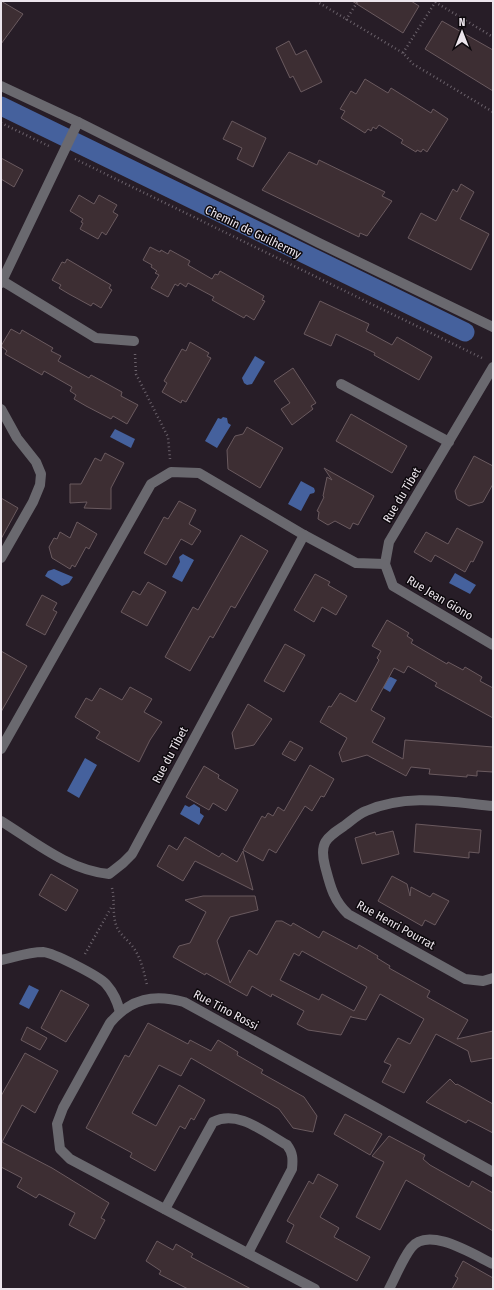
<svg xmlns="http://www.w3.org/2000/svg" width="494" height="1290" font-family="'Fira Sans Condensed',sans-serif">
	<style>
		.water { fill: #45619d }
		.lines { fill: none; stroke-linecap: round; stroke-linejoin: round }
		.canal { stroke: #45619d; stroke-width: 19 }
		.building { fill: #3d2e33; stroke: #6a5a5f; fill-rule: evenodd }
		.path { stroke: #6b626b; stroke-width: 2.5; stroke-dasharray: 1 3; stroke-linecap: butt }
		.minor { stroke: #6a696f; stroke-width: 10 }
		.labels { text-anchor: middle; dominant-baseline: central; stroke-width: 3; stroke-linejoin: round; paint-order: stroke }
		.street-label { font-size: 12px; fill: #ece5ec; stroke: #0d090d }
	</style>
	<rect width="100%" height="100%" fill="#271d27"/>
	<!-- water -->
	<g class="water">
		<polygon points="255,356 265,362 252,384 247,385 244,383 242,378"/>
		<polygon points="223,417 227,418 228,423 231,425 217,448 205,441 218,418 221,419"/>
		<polygon points="115,429 135,439 131,448 110,437"/>
		<polygon points="301,481 314,488 315,491 314,493 310,494 301,511 288,504"/>
		<polygon points="183,554 194,560 182,582 172,577 180,562 179,557"/>
		<polygon points="54,569 73,577 69,583 62,586 45,576 48,571"/>
		<polygon points="455,573 476,585 470,594 449,583"/>
		<polygon points="391,677 397,680 390,692 371,681"/>
		<polygon points="85,758 97,765 79,798 67,791"/>
		<polygon points="194,804 200,808 200,813 204,816 199,825 180,814 185,805 189,807"/>
		<polygon points="29,985 39,990 29,1009 19,1004"/>
	</g>
	<g class="lines">
		<!-- canal -->
		<polyline class="canal" points="1,106 465,332"/>
	</g>
	<!-- building -->
	<g class="building">
		<polygon points="1,1 23,14 1,44"/>
		<polygon points="352,1 411,1 419,6 403,33"/>
		<polygon points="442,21 493,50 493,91 425,49"/>
		<polygon points="289,41 296,55 306,50 322,82 301,92 293,76 290,78 276,48"/>
		<polygon points="365,79 388,93 391,88 431,113 433,109 448,119 427,152 423,149 421,152 417,150 416,152 401,143 403,140 379,125 376,129 373,127 371,131 368,129 365,133 341,118 345,111 340,109 351,91 356,94"/>
		<polygon points="232,121 266,138 253,167 237,159 242,148 223,139"/>
		<polygon points="289,152 317,165 319,160 385,192 382,196 392,201 367,236 360,233 359,237 262,190"/>
		<polygon points="1,158 23,170 14,187 1,179"/>
		<polygon points="461,184 474,192 460,219 489,234 471,270 408,238 421,213 436,221 453,189 457,192"/>
		<polygon points="79,195 94,204 99,195 117,205 113,212 118,215 106,235 102,232 98,239 80,229 83,223 81,222 83,219 70,211"/>
		<polygon points="150,247 160,252 161,250 168,254 170,250 190,261 188,265 212,279 215,274 218,275 220,271 264,296 262,300 265,301 254,320 246,315 244,318 212,300 214,297 188,283 186,287 180,283 178,286 175,284 168,297 151,288 159,275 155,273 157,271 151,267 152,265 143,260"/>
		<polygon points="67,259 111,285 109,288 112,290 101,308 93,303 91,306 69,294 59,288 61,285 52,280 62,262 65,263"/>
		<polygon points="320,301 369,324 366,331 392,345 397,337 432,357 419,380 374,355 375,353 336,334 331,346 304,334"/>
		<polygon points="11,329 20,334 22,330 53,348 51,351 61,356 58,361 89,378 91,375 122,392 121,396 138,405 127,424 113,416 111,419 86,406 74,399 76,395 70,391 72,387 44,371 42,375 5,354 7,351 1,346"/>
		<polygon points="190,342 209,353 207,356 211,358 186,402 182,400 181,403 162,392 167,383 164,381 182,349 186,351"/>
		<polygon points="293,368 316,403 311,406 313,409 292,425 281,409 290,403 274,381"/>
		<polygon points="351,414 407,446 392,473 336,441"/>
		<polygon points="247,427 283,448 260,488 228,469 227,450 235,436 243,434"/>
		<polygon points="105,453 124,463 111,488 111,509 84,508 87,502 70,503 70,484 81,484 95,458 101,461"/>
		<polygon points="474,456 493,466 493,484 483,502 469,506 457,499 455,491"/>
		<polygon points="324,468 374,496 358,525 353,523 350,529 335,521 328,525 318,519 319,512 317,511 324,497 323,496 327,477 332,480"/>
		<polygon points="1,498 18,508 1,539"/>
		<polygon points="179,501 196,510 189,524 201,531 192,545 181,539 166,565 144,553 164,517 168,519"/>
		<polygon points="77,522 97,534 89,549 86,547 75,567 72,565 70,569 52,558 49,547 54,538 57,539 60,532 70,538"/>
		<polygon points="457,528 483,542 473,562 471,561 465,572 435,555 431,562 414,552 426,532 448,544"/>
		<polygon points="241,535 268,551 235,608 231,606 213,638 210,636 190,671 165,657 193,607 198,610"/>
		<polygon points="315,574 330,582 328,585 347,596 336,615 322,607 314,622 294,610"/>
		<polygon points="148,582 166,592 147,626 121,612 133,591 140,595"/>
		<polygon points="42,595 57,603 53,610 57,612 45,635 26,625"/>
		<polygon points="387,620 409,633 407,636 413,640 411,643 447,664 448,662 463,670 465,667 482,677 480,681 493,688 493,718 435,686 437,683 408,666 404,673 394,668 371,710 385,718 372,742 403,759 405,740 493,747 493,772 477,771 477,776 467,775 467,777 429,774 430,769 411,767 406,776 367,755 342,762 339,753 347,738 320,722 329,706 331,707 340,693 356,702 379,660 377,658 381,651 372,646"/>
		<polygon points="285,644 305,655 284,692 264,681"/>
		<polygon points="1,651 27,666 1,712"/>
		<polygon points="130,687 152,699 144,712 162,722 150,740 139,762 96,738 100,732 75,717 86,698 92,701 100,688 122,700"/>
		<polygon points="248,704 272,719 254,745 235,749 232,733"/>
		<polygon points="290,741 303,748 295,761 282,754"/>
		<polygon points="310,765 334,779 324,797 321,796 312,811 305,806 276,853 269,849 263,861 243,850 262,816 265,818 268,813 273,816 278,807 284,811"/>
		<polygon points="204,766 219,775 218,778 238,790 226,811 213,803 209,810 186,797"/>
		<polygon points="416,824 481,830 479,853 469,852 469,858 414,852"/>
		<polygon points="393,831 399,854 362,864 355,838 375,832 376,835"/>
		<polygon points="185,837 219,857 222,853 237,862 243,851 253,890 195,861 183,881 157,866 169,845 177,850"/>
		<polygon points="51,874 78,890 66,911 39,895"/>
		<polygon points="392,876 407,884 410,896 411,887 430,897 433,893 449,901 435,925 425,920 422,926 378,901"/>
		<path d="M203 896H255L258 910 230 917 217 941 230 983 249 950 257 955 276 921H282L291 926 293 923 319 938 323 931 357 949 359 945 378 956 377 958 390 966 389 968 430 991 427 997 468 1020 457 1039 493 1031V1058L471 1062 468 1051 436 1034 404 1093 382 1082 391 1065 384 1062 398 1038 410 1044 424 1019 380 994 366 1020 351 1017V1016L341 1035 308 1030 297 1024 304 1011 272 994 271 997 252 986 247 996 206 973 205 975 173 957 179 946 190 943 206 912 185 900ZM302 951 367 987 354 1011 322 994 319 1000 280 980 294 953 299 956Z"/>
		<polygon points="61,990 89,1005 66,1042 41,1028"/>
		<polygon points="148,1023 188,1044 190,1040 211,1051 218,1040 238,1052 237,1055 263,1070 261,1073 304,1097 317,1116 313,1132 293,1128 279,1109 191,1058 181,1076 159,1065 132,1113 156,1126 179,1085 205,1100 194,1120 191,1118 185,1129 180,1126 155,1171 130,1157 132,1153 86,1128 125,1055 129,1057"/>
		<polygon points="27,1027 47,1038 40,1050 21,1040"/>
		<polygon points="25,1053 58,1071 35,1113 22,1105 2,1142 52,1168 109,1203 101,1218 105,1220 95,1239 69,1225 75,1213 39,1194 36,1198 17,1187 22,1178 1,1167 1,1096"/>
		<polygon points="450,1079 456,1085 457,1084 493,1104 493,1133 468,1120 466,1123 426,1102"/>
		<polygon points="345,1114 382,1134 370,1155 334,1134"/>
		<polygon points="389,1136 425,1155 423,1159 430,1165 469,1187 472,1181 493,1193 493,1231 406,1180 380,1230 356,1217 384,1162 372,1156"/>
		<polygon points="318,1174 338,1185 320,1217 339,1228 334,1237 370,1257 357,1281 286,1242 294,1225 287,1221 309,1181 313,1184"/>
		<polygon points="157,1241 173,1250 176,1244 193,1254 191,1257 251,1289 188,1289 159,1274 161,1271 146,1261"/>
		<polygon points="463,1261 493,1278 493,1289 452,1289 458,1278 455,1276"/>
	</g>
	<g class="lines">
		<!-- path -->
		<g class="path">
			<polyline points="316,1 403,53 413,64 493,112"/>
			<polyline points="435,2 493,37"/>
			<polyline points="346,20 358,1"/>
			<polyline points="403,53 436,1"/>
			<polyline points="1,123 51,147"/>
			<polyline points="75,159 482,358"/>
			<polyline points="135,354 136,374 168,437 170,459"/>
			<path d="M112 888C115 900 112 912 116 925 119 934 127 939 133 947 141 958 144 972 147 985"/>
			<polyline points="85,954 112,906"/>
		</g>
		<!-- minor -->
		<g class="minor">
			<polyline points="1,86 78,122 319,243 493,327"/>
			<polyline points="1,280 96,338 134,341"/>
			<polyline points="1,283 78,122"/>
			<polyline points="493,367 389,542 385,564 393,586 493,645"/>
			<polyline points="341,384 449,442"/>
			<polyline points="1,409 17,438 36,462 41,474 40,485 33,502 1,558"/>
			<polyline points="1,749 151,484 171,472 199,473 304,535 356,563 385,564"/>
			<path d="M493 806C451 802 407 793 366 811 358 814 351 821 344 826 326 838 319 843 325 866 330 885 333 900 348 914L465 979 483 981 493 978"/>
			<path d="M1 821C35 842 68 870 109 874L123 863 132 854 304 535"/>
			<path d="M1 960C15 957 29 952 43 952 54 953 99 976 106 984 114 993 117 1001 120 1012"/>
			<path d="M165 1209 213 1122C238 1109 265 1133 287 1145 293 1153 293 1159 292 1169L248 1253"/>
			<path d="M315 1289 70 1159 60 1149 57 1124 63 1108 110 1023C131 998 154 994 184 1002L493 1172"/>
			<path d="M389 1289C396 1276 402 1260 411 1248 428 1225 474 1255 493 1264"/>
		</g>
	</g>
	<g class="labels">
		<!-- street labels -->
		<g class="street-label">
			<text transform="translate(253 232) rotate(26)">Chemin de Guilhermy</text>
			<text transform="translate(402 495) rotate(-59)">Rue du Tibet</text>
			<text transform="translate(440 598) rotate(31)">Rue Jean Giono</text>
			<text transform="translate(170 755) rotate(-62)">Rue du Tibet</text>
			<text transform="translate(396 925) rotate(29)">Rue Henri Pourrat</text>
			<text transform="translate(226 1010) rotate(28)">Rue Tino Rossi</text>
		</g>
	</g>
	<!-- border -->
	<rect width="494" height="1290" fill="none" stroke="#ece5ec" stroke-width="4"/>
	<!-- north arrow -->
	<g transform="translate(462 32)" stroke="#0d090d" stroke-width="3" paint-order="stroke">
	<path d="M0-3L7 15L0 10L-7 15Z" fill="#ece5ec"/>
	<text y="-6" font-size="11" font-weight="bold" text-anchor="middle" fill="#ece5ec">N</text>
	</g>
</svg>
